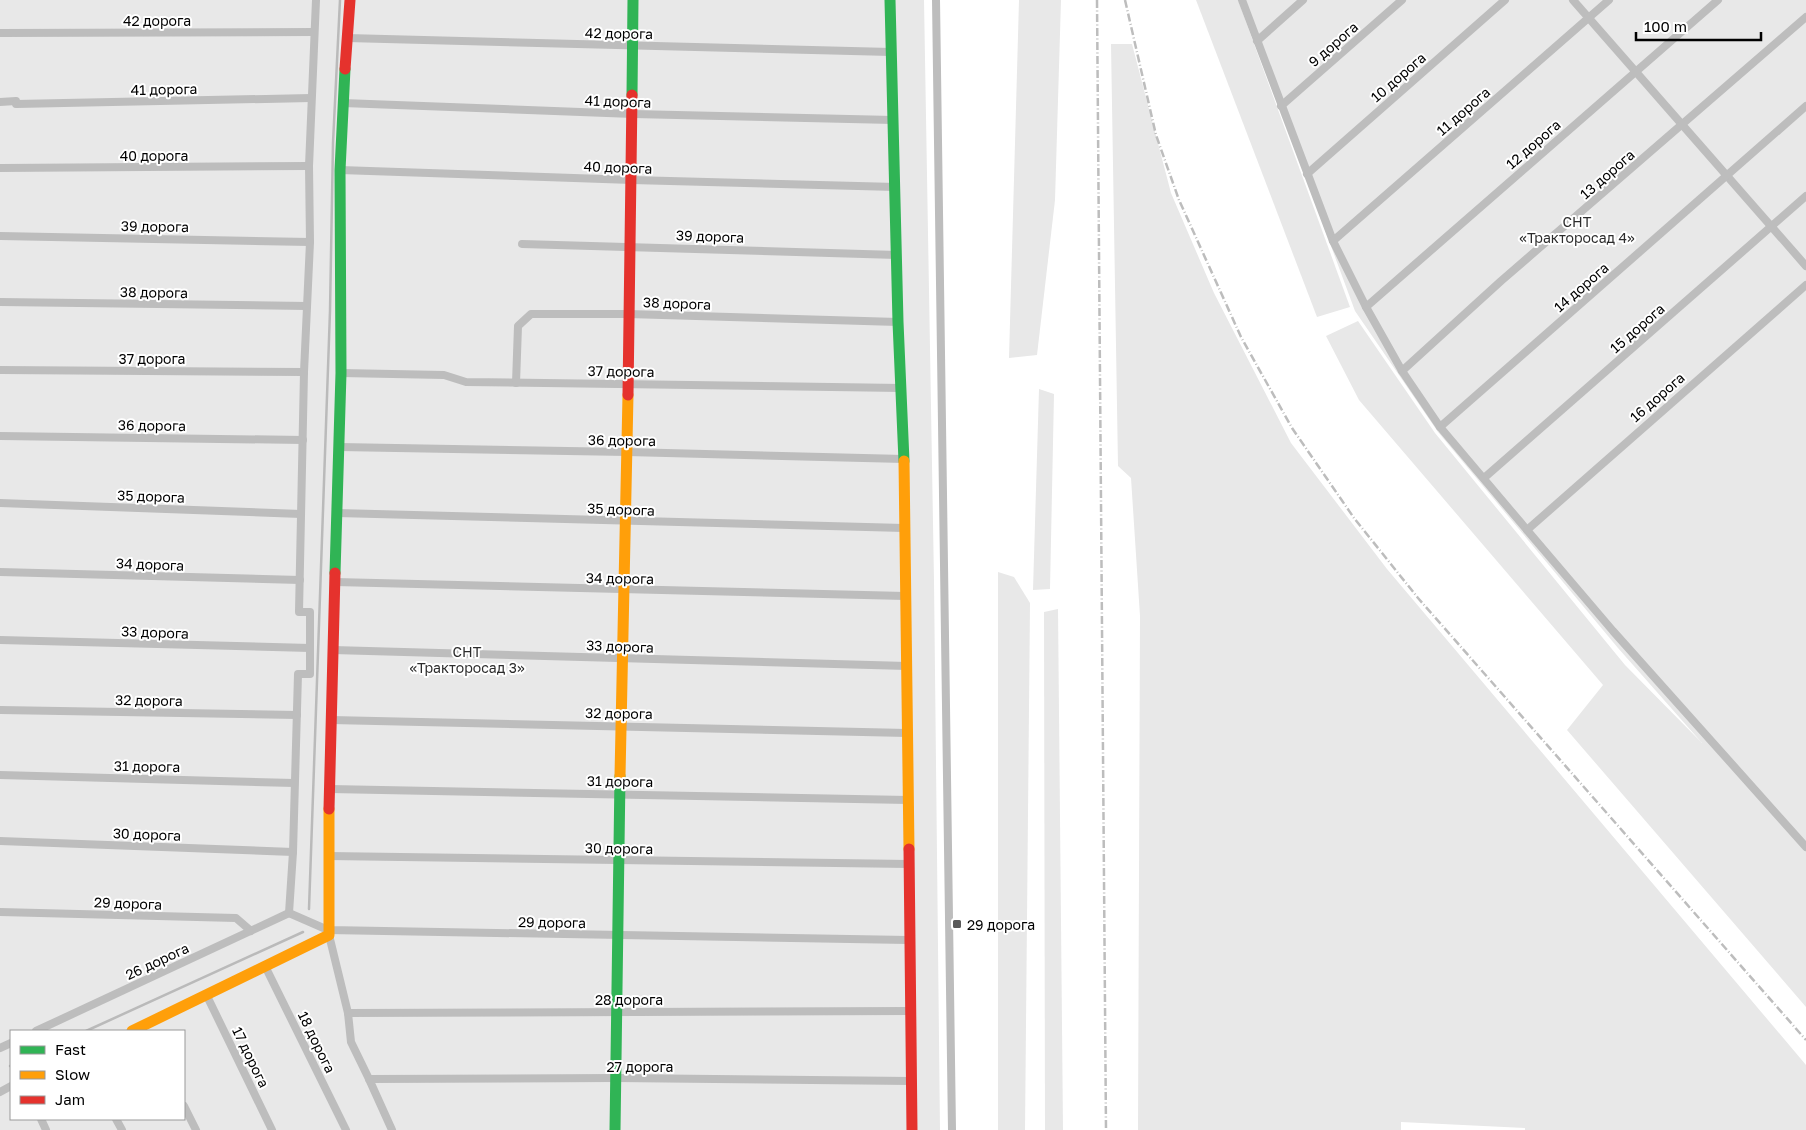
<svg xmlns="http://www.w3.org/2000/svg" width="1806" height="1130" font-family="'Golos Text',sans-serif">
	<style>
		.green { fill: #e8e8e8; fill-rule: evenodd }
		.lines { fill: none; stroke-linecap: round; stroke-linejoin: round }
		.stream { stroke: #bababa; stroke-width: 2.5 }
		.street { stroke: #bdbdbd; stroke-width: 8 }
		.fast { stroke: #30b455; stroke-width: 11 }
		.slow { stroke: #ff9f0a; stroke-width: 11 }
		.jam { stroke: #e5322d; stroke-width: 11 }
		.rail { stroke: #bdbdbd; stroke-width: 2.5; stroke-dasharray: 8 2.5 1 2.5; stroke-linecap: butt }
		.poi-dot { fill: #595959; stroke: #fff; stroke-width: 2 }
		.labels { text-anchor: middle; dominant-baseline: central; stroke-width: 4; stroke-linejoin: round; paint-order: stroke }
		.street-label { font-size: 14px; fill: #000; stroke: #fff }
		.park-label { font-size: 14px; fill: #2c2c2c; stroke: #fff }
		.poi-label { font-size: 14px; fill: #000; stroke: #fff; text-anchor: start }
	</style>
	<rect width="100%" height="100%" fill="#fff"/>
	<!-- green -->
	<g class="green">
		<path d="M0 0H924L934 581 940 1130H0ZM11 1031H184V1119H11Z"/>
		<polygon points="1019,0 1061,0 1055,200 1037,355 1009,358"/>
		<polygon points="1196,0 1238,0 1350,307 1317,317"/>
		<polygon points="1240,0 1806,0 1806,1007 1567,730 1603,685 1359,400 1326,336 1358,321 1435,433 1625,665 1702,743 1618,648 1438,432 1355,311"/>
		<polygon points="1111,44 1132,44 1171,193 1214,293 1291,443 1387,569 1806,1065 1806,1130 1525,1130 1525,1128 1401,1122 1401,1130 1138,1130 1140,616 1131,478 1118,466"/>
		<polygon points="1039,389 1054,394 1050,589 1033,590"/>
		<polygon points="998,572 1014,577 1030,603 1025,1130 998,1130"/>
		<polygon points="1058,609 1063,1130 1045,1130 1044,612"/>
	</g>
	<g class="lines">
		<!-- stream -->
		<g class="stream">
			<polyline points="309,909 330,311 333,143 340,0"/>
			<polyline points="86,1031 303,932"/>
			<polyline points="10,1066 11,1066"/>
		</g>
		<!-- street -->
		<g class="street">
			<polyline points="936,0 952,1130"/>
			<polyline points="1242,0 1333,241 1366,307 1402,371 1440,427 1527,530 1613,631 1806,847"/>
			<polyline points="1573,0 1806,266"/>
			<polyline points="0,33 314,32"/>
			<polyline points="347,38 891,52"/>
			<polyline points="1257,41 1303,0"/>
			<polyline points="0,102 16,101"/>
			<polyline points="343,103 633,114 893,120"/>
			<polyline points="16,104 311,98"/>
			<polyline points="1281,106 1402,0"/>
			<polyline points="0,168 309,166"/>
			<polyline points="340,170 632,180 896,187"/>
			<polyline points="1307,174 1505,0"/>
			<polyline points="0,236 310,242"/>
			<polyline points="1333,241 1609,0"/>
			<polyline points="522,244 897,255"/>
			<polyline points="0,302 307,306"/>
			<polyline points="1366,307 1718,0"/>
			<polyline points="0,370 304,372"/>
			<polyline points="1402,371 1501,281 1806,17"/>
			<polyline points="341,373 444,375 466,382 901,388"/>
			<polyline points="516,383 518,326 531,314 628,314 898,322"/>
			<polyline points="1440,427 1806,106"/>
			<polyline points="0,436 303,440"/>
			<polyline points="339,447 627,452 904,459"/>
			<polyline points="1484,478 1806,196"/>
			<polyline points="0,503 301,514"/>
			<polyline points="337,513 904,528"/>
			<polyline points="1527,530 1806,285"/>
			<polyline points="0,572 300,580"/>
			<polyline points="335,582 905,596"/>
			<polyline points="0,640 310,648"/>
			<polyline points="333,650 907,666"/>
			<polyline points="0,710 297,715"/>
			<polyline points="331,720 907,733"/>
			<polyline points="0,775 294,783"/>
			<polyline points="330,789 908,800"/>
			<polyline points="0,841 293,852"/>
			<polyline points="328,856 909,864"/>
			<polyline points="0,912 236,918 251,931"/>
			<polyline points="289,913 293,852 298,674 310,674 310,612 299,612 304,372 310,242 309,166 316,0"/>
			<polyline points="289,913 328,930 908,940"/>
			<polyline points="329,935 348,1013 351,1042 369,1079 392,1130"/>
			<polyline points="265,966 346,1130"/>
			<polyline points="206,994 272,1130"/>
			<polyline points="348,1013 910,1011"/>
			<polyline points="36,1031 289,913"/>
			<polyline points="0,1048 11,1043"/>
			<polyline points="369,1079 616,1078 911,1081"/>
			<polyline points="0,1092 11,1086"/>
			<polyline points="184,1106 196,1130"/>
			<polyline points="41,1119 46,1130"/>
			<polyline points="116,1119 122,1130"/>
		</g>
		<!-- fast -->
		<g class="fast">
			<polyline points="890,0 898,322 904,461"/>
			<polyline points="632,95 633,0"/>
			<polyline points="335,573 341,373 340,170 345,69"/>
			<polyline points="615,1130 620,776"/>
		</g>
		<!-- slow -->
		<g class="slow">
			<polyline points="904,461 909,849"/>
			<polyline points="620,776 628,395"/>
			<polyline points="132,1031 329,935 329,809"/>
		</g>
		<!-- jam -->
		<g class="jam">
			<polyline points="345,69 350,0"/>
			<polyline points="628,395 632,95"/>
			<polyline points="329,809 335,573"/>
			<polyline points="909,849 912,1130"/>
		</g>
		<!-- rail -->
		<g class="rail">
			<polyline points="1097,0 1106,1130"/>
			<polyline points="1125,0 1156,135 1179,200 1241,337 1292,428 1354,518 1418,598 1806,1040"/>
		</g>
	</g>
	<!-- markers -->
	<rect class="poi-dot" x="952" y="919" width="10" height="10" rx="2.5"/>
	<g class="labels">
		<!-- street labels -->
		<g class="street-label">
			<text x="157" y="20">42 дорога</text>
			<text transform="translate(619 33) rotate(1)">42 дорога</text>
			<text transform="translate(1333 44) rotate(-41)">9 дорога</text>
			<text transform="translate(1398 77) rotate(-41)">10 дорога</text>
			<text transform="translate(164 89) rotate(-1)">41 дорога</text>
			<text transform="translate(618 101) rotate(2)">41 дорога</text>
			<text transform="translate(1463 111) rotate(-41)">11 дорога</text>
			<text transform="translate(1533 144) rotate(-41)">12 дорога</text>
			<text x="154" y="155">40 дорога</text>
			<text transform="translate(618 167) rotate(2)">40 дорога</text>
			<text transform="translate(1607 174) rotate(-41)">13 дорога</text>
			<text transform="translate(155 226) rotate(1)">39 дорога</text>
			<text transform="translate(710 236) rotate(2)">39 дорога</text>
			<text transform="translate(1581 287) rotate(-41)">14 дорога</text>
			<text transform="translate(154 292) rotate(1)">38 дорога</text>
			<text transform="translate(677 303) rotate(2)">38 дорога</text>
			<text transform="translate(1637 328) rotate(-41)">15 дорога</text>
			<text x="152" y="358">37 дорога</text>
			<text transform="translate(621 371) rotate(1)">37 дорога</text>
			<text transform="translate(1657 397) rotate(-41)">16 дорога</text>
			<text transform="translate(152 425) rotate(1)">36 дорога</text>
			<text transform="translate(622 440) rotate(1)">36 дорога</text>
			<text transform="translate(151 496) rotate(2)">35 дорога</text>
			<text transform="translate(621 509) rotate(2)">35 дорога</text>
			<text transform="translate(150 564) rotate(2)">34 дорога</text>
			<text transform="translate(620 578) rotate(1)">34 дорога</text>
			<text transform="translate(155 632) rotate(2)">33 дорога</text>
			<text transform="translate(620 646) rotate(2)">33 дорога</text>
			<text transform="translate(149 700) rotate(1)">32 дорога</text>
			<text transform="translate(619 713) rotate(1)">32 дорога</text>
			<text transform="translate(147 766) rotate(1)">31 дорога</text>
			<text transform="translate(620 781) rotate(1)">31 дорога</text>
			<text transform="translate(147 834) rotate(2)">30 дорога</text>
			<text transform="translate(619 848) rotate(1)">30 дорога</text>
			<text transform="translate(128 903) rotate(2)">29 дорога</text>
			<text transform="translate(552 922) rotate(1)">29 дорога</text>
			<text transform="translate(157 961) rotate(-25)">26 дорога</text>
			<text x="629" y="999">28 дорога</text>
			<text transform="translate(317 1042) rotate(64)">18 дорога</text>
			<text transform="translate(251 1057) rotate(64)">17 дорога</text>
			<text x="640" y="1066">27 дорога</text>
		</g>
		<!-- park labels -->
		<g class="park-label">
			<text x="1577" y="221">СНТ<tspan x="1577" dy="16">«Тракторосад 4»</tspan></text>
			<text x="467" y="651">СНТ<tspan x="467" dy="16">«Тракторосад 3»</tspan></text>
		</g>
		<!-- poi labels -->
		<g class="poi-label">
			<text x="967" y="924">29 дорога</text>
		</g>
	</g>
	<!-- legend -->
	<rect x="10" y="1030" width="175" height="90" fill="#ffffff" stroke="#999999"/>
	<rect x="20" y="1046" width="25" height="8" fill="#30b455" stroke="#999999"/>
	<text x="55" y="1055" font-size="15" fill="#000000">Fast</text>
	<rect x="20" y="1071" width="25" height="8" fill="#ff9f0a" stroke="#999999"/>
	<text x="55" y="1080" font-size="15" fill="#000000">Slow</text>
	<rect x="20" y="1096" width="25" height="8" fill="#e5322d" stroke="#999999"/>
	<text x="55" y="1105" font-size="15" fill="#000000">Jam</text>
	<!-- scale -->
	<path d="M1636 32v8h125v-8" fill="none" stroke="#000000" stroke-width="2.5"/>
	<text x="1644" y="32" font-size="15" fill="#000000" stroke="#ffffff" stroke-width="4" paint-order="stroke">100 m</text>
</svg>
